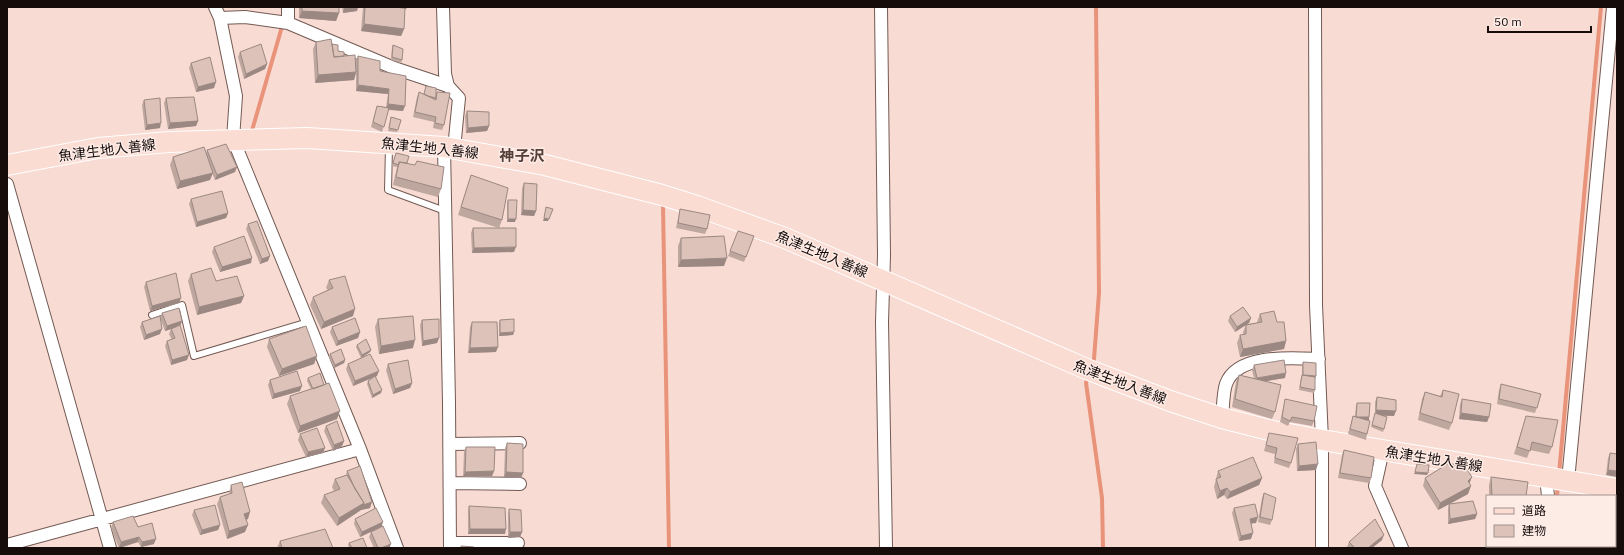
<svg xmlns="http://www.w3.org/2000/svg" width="1624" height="555" viewBox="0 0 1624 555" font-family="'IBM Plex Sans','Noto Sans JP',sans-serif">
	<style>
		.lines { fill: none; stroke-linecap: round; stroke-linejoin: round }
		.stream { stroke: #e9947a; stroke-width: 4 }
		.lane-casing { stroke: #725a53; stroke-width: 8 }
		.street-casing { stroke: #725a53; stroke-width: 14 }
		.primary-casing { stroke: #fff; stroke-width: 22 }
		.lane { stroke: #fff; stroke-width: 6 }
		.street { stroke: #fff; stroke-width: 12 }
		.primary { stroke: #fbdcd3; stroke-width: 20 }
		.wall { fill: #bea79f }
		.shaded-wall { fill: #9b8882 }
		.building { fill: #ddc2b9; stroke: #9b8882 }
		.labels { text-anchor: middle; stroke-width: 3; stroke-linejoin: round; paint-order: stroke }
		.street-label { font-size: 14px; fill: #160d0b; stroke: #fdebe6 }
		.neighbourhood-label { font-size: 15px; font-weight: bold; fill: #543e37; stroke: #fdebe6 }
	</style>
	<rect width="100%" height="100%" fill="#f8dbd3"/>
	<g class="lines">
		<path class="stream" d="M251,134L281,30L282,23
			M663,206L669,548
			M1092,366L1094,359L1099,293L1096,7
			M1088,376L1086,383L1102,498L1103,548
			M1559,474L1601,7
			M1557,496L1558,484
			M1561,546V548"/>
		<defs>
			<path id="lane" d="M389,147L388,190L445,211
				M152,315L182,305L194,356L308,322"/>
			<path id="street" d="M215,7L220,18L236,96L233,139L360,449L397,548
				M443,7L445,74L448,86L459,98L454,149
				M881,7L884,255L882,322L886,548
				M1315,7L1316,305L1322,440V548
				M220,18L245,17L288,23L394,68L448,86
				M288,23V7
				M444,147L449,403L450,548
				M7,184L110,548
				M1222,418C1223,409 1223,393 1226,384C1237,353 1293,358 1319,359
				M450,444L520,443
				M1383,450L1375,486L1402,548
				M1546,477L1548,496
				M1568,481L1613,7
				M450,483L520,484
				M450,543H518
				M7,545L360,449
				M1553,546V548"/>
			<path id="primary" d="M7,165L98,148L169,142L307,138L444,147L545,165L662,195L697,206L785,238L1089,370L1170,401L1222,418L1273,431L1322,440L1617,489"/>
		</defs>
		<use href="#lane" class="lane-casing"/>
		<use href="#street" class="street-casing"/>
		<use href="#primary" class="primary-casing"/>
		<use href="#lane" class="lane"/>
		<use href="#street" class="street"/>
		<use href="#primary" class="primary"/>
	</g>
	<path class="wall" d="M299,7H339V13L336,21L299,18Z
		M342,7H358L357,11L343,13Z
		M363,7H392L404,29L401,36L361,31Z
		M316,42L332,44L338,51L344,56L356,61L358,56L380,71L403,111L388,110L382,132L371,127L377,106L386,107L388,94L356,91V73L354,80L315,83L313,49Z
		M393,45L402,60L401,63L391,60L392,47Z
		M240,52L267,64L265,69L244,79L238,57Z
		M191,63L214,88L196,92L189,68Z
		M426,86L436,94L437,92L444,125L442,130L433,128L434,122L413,117L417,97L419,92L424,94Z
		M166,98L198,121L196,126L168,129L164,103Z
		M144,100L160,128L145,130L142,105Z
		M467,111L489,126L487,131L466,133L465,116Z
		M391,117L401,120L397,132L388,131Z
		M207,150L235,172L215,180L212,173L210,180L177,189L170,165L173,157L206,153Z
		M396,153L407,163L441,189L438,197L393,185L397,167L392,166Z
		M471,175L502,220L499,228L458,215Z
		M524,183L536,211L534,216L521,215L522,188Z
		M191,199L228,213L226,218L196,227L189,204Z
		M508,200L515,222H507V203Z
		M680,209L707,229L705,234L676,228L679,214Z
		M248,224L268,261L260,264L246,229Z
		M473,228L514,252L472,253L471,233Z
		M754,236L744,262L728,256L730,251Z
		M681,238L724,266L678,267V246Z
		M214,247L251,263L220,272L212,252Z
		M191,274L216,281L244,296L241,303L197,315L188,281Z
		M329,280L353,316L321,329L310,305L313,297L328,290L326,288Z
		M146,282L179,303L150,311L144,287Z
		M162,313L182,321L180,326L187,360L171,365L165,346L167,341L172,340L169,334L171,329L165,331L160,318Z
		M1260,314L1277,322L1286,341L1284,349L1240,357L1237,343L1240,335H1243V332L1246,325L1235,332L1228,321L1230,316L1251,318L1249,323L1247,324L1257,323V322Z
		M378,319L413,348L379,354L375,327Z
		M422,320L439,338L437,343L422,346L420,325Z
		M500,320L514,332L513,335L499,336V323Z
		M142,322L160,334L144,340L140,327Z
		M472,322L496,352L468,353L470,327Z
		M332,327L360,332L358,338L336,346L330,332Z
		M269,339L317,356L314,364L279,376L267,347Z
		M357,345L371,350L370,352L361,358L377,376L375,377L381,393L372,398L367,384L368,381L373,377L353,386L346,369L348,364L361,358L356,347Z
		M330,354L345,360L344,363L334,368L329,357Z
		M1303,362L1315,379V390L1314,393L1299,390L1301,378L1302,376V365Z
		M388,364L412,383L410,388L393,394L386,370Z
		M1254,365L1285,378L1266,381L1275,412L1272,419L1232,407L1236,382L1239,375L1254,378L1252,370Z
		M308,378L337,419L298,433L287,404L290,396L311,389L307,381Z
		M270,380L300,391L272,399L268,385Z
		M1501,384L1541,394L1535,413L1497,404L1499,390Z
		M1443,390L1452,423L1449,430L1418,420L1422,399L1425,392L1440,396Z
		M1377,397L1394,416H1384V429L1383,432L1371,427L1375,415V402Z
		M1285,399L1314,421L1312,426L1290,422L1288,426L1280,422L1284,404Z
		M1462,399L1489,417L1487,422L1459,419L1460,404Z
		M1357,403L1369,420H1366L1367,434L1366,440L1348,434L1353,416L1355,417L1356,406Z
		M1526,416L1552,447L1549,454L1530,450L1527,458L1514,454Z
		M326,426L344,441L342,446L333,451L324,431Z
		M1269,433L1291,463L1289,468L1274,463L1275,454L1264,451Z
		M300,434L323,453L306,457L298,440Z
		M507,443L523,473L521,478L504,477L505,448Z
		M1298,444L1316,470L1297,471L1296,449Z
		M466,447L494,471L492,476L463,477L464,452Z
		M1344,450L1371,478L1369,483L1338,478L1342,455Z
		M1610,453L1617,454L1606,475L1608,458Z
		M347,471L370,508L361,510L337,526L321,503L324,495L334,491L332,487L335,479L346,475Z
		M1218,471L1262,478L1259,485L1227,499L1224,495L1217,499L1214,487Z
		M1472,477L1469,484L1468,494L1438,510L1423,486L1425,478Z
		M1491,477L1526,496H1489V485Z
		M231,485L248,519L246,520L245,532L227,539L217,504L220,497L229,494Z
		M1264,493L1272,520L1270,525L1258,522L1262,498Z
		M1449,504L1477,514L1475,519L1448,524V509Z
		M469,506L505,534H468V511Z
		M1234,508L1256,523H1251V539L1239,541L1232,513Z
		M509,509L522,532L520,537L508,538V514Z
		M194,510L220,525L218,530L200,535L192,515Z
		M355,519L383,522L381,527L360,537L354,524Z
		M113,522L138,527L154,544L141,547L138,542L119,548L111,528Z
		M371,532L389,548H374L369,537Z
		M1382,540L1372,548H1348L1347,547L1349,542Z
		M280,541L333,548H277Z
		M349,543L367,548H349L348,545Z"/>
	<path class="shaded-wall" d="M349,7H358L357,11L343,13L344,8Z
		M302,11L339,13L336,21L299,18Z
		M364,24L404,29L401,36L361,31Z
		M267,64L265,69L244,79L246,74Z
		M356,72L354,80L315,83L318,75Z
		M216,82L214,88L196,92L198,87Z
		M358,85L389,89L388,94L356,91Z
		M388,104L405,106L403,111L386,109Z
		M198,121L196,126L168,129L170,123Z
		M161,123L160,128L145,130L147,125Z
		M489,126L487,131L466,133L468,128Z
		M237,167L235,172L215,180L217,175Z
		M213,173L210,180L177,189L180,181Z
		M523,210L536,211L534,216L521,215Z
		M228,213L226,218L196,227L197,222Z
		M544,218L549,219L548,221H543Z
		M508,219H516L515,222H507Z
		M516,247L514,252L472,253L474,248Z
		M270,256L268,261L260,264L262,259Z
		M252,258L251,263L220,272L222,267Z
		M727,258L724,266L678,267L681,260Z
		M244,296L241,303L197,315L199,307Z
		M181,298L179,303L150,311L152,306Z
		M355,309L353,316L321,329L324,322Z
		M1251,318L1249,323L1235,332L1237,327Z
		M182,321L180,326L165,331L167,326Z
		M162,329L160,334L144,340L146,335Z
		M360,332L358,338L336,346L338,341Z
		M514,332L513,335L499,336L500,333Z
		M439,338L437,343L422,346L423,341Z
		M415,340L413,348L379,354L381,346Z
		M1286,341L1284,349L1240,357L1243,349Z
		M498,347L496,352L468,353L470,348Z
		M371,350L370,352L361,358L362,355Z
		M189,355L187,360L171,365L172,360Z
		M317,356L314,364L279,376L282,369Z
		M345,360L344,363L334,368L335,365Z
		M379,371L377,376L353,386L355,381Z
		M1286,373L1285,378L1255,383L1257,378Z
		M1303,375L1316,376L1315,379L1302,378Z
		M412,383L410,388L393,394L395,389Z
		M302,386L300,391L272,399L274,394Z
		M382,390L381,393L372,398L373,395Z
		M1376,410L1396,411L1394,416L1375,415Z
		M340,411L337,419L298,433L300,426Z
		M1461,413L1489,417L1487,422L1459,419Z
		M1356,417H1369V420H1355Z
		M344,441L342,446L333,451L334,445Z
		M325,448L323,453L306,457L308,452Z
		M1318,464L1316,470L1297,471L1299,466Z
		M1608,470L1617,471V477L1606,475Z
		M494,471L492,476L463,477L465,472Z
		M506,472L523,473L521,478L504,477Z
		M1415,472L1428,473L1427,475L1414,474Z
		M1472,477L1469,484L1468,481Z
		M1262,478L1259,485L1227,499L1230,492Z
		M1471,486L1468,494L1438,510L1440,503Z
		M1227,488L1224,495L1217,499L1220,491Z
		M372,502L370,508L361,510L363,505Z
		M364,503L361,510L337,526L339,518Z
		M250,512L248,519L241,521L244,514Z
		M1477,514L1475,519L1448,524L1450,519Z
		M1258,517L1256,523L1249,524L1250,519Z
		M383,522L381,527L360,537L362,532Z
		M220,525L218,530L200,535L202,530Z
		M248,525L245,532L227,539L229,531Z
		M470,529H506L505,534H468Z
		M510,532H522L520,537L508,538Z
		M1253,533L1251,539L1239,541L1241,536Z
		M1384,535L1382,540L1372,548H1368Z
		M139,537L138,542L119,548L121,542Z
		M156,539L154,544L141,547L142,542Z
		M391,544L389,548H381Z
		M1496,546H1514V547H1496Z
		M1525,547H1547V548H1525Z"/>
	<path class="building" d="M302,7H339V13L302,11Z
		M365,7H392L405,8L404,29L364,24Z
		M395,7H406V9L405,8Z
		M331,39L334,57L355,55L356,72L318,75L316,42Z
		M261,44L267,64L246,74L240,52Z
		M332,44L338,45V51L344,52V56L334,57Z
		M393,45L403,49L402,60L392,57Z
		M358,56L380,61V71L406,76L405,106L388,104L389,89L358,85Z
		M210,57L216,82L198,87L191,63Z
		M426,86L436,88V98L428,96L424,94Z
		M419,92L436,100L437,92L450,93L444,125L435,123L436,117L415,112Z
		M194,97L198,121L170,123L166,98Z
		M160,98L161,123L147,125L144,100Z
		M377,106L389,108L384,127L373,122Z
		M467,111L489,112V126L468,128Z
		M391,117L401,120L398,130L389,128Z
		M226,144L237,167L217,175L207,150Z
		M204,147L213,173L180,181L173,157Z
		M396,153L409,156L407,163L399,162V165L393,163Z
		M417,161L444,167L441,189L396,177L399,162L415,165Z
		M471,175L508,188L502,220L461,207Z
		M524,183L537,184L536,211L523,210Z
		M222,191L228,213L197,222L191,199Z
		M508,200H517L516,219H508Z
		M546,207L553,209L549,219L544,218Z
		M680,209L710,215L707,229L678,223Z
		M257,221L270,256L262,259L248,224Z
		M473,228H516V247L474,248Z
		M738,231L754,236L746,257L730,251Z
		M244,236L252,258L222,267L214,247Z
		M724,236L727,258L681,260V238Z
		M211,268L216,281L237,276L244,296L199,307L191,274Z
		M176,273L181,298L152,306L146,282Z
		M345,276L355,309L324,322L313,297L333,288L329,280Z
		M1243,307L1251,318L1237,327L1230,316Z
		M179,308L182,321L167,326L162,313Z
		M1274,311L1277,322H1284L1286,341L1243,349L1240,335L1246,334V325L1262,322L1260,314Z
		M160,316L162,329L146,335L142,322Z
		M413,316L415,340L381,346L378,319Z
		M355,318L360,332L338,341L332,327Z
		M439,319V338L423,341L422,320Z
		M514,319V332L500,333V320Z
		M472,322H497L498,347L470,348Z
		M180,325L189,355L172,360L167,341L175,338L171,329Z
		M306,326L317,356L282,369L269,339Z
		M366,339L371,350L362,355L357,345Z
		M341,349L345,360L335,365L330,354Z
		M370,354L379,371L355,381L348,364Z
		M408,360L412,383L395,389L388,364Z
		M1284,360L1286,373L1257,378L1254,365Z
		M1303,362L1316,363V376L1303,375Z
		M297,371L302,386L274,394L270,380Z
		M320,373L324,385L313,389L308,378Z
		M1239,375L1281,385L1275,412L1235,399Z
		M1302,375L1315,377V390L1300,387Z
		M375,376L382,390L373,395L368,381Z
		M329,383L340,411L300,426L290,396Z
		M1501,384L1541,394L1537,408L1499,399Z
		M1443,390L1459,394L1452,423L1420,413L1425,392L1442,397Z
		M1377,397L1396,400V411L1376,410Z
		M1285,399L1317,406L1314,421L1292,417L1290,421L1282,417Z
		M1462,399L1491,404L1489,417L1461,413Z
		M1357,403H1370L1369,417H1356Z
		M1375,413L1387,417L1384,429L1372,425Z
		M1353,416L1370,421L1367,434L1350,429Z
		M1526,416L1558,420L1552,447L1532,442L1530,451L1517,447Z
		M337,421L344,441L334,445L326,426Z
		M317,428L325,448L308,452L300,434Z
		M1269,433L1298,438L1291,463L1275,458L1277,448L1266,445Z
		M1316,442L1318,464L1299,466L1298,444Z
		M507,443L523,444V473L506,472Z
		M466,447H495L494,471L465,472Z
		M1344,450L1374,457L1371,478L1340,473Z
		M1610,453L1617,454V471L1608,470Z
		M1253,457L1262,478L1230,492L1227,488L1220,491L1216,479L1221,477L1218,471Z
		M1449,463L1466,468L1472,477L1468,481L1471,486L1440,503L1425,478Z
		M1417,464L1429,465L1428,473L1415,472Z
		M360,466L372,502L363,505L364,503L355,489L347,471Z
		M347,475L364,503L339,518L324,495L340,489L335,479Z
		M1491,477L1528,482L1526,496H1492Z
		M242,482L250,512L244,514L248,525L229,531L220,497L232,493L231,485Z
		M1264,493L1276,498L1272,520L1260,517Z
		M1473,501L1477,514L1450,519L1449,504Z
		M1255,504L1258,517L1250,519L1253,533L1241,536L1234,508Z
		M215,505L220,525L202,530L194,510Z
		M469,506L505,508L506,529H470Z
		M376,508L383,522L362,532L355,519Z
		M509,509L521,510L522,532H510Z
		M133,516L138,527L152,523L156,539L142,542L139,537L121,542L113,522Z
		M1375,519L1384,535L1368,548H1355L1349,542Z
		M383,526L391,544L381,548H378L371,532Z
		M325,529L333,548H282L280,541Z
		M363,538L367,548H352L349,543Z
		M461,546L474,547V548H461Z
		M1525,546H1547V547H1525Z"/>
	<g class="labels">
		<g class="street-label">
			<text transform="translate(430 148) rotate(6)" y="5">魚津生地入善線</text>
			<text transform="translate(107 150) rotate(-7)" y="5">魚津生地入善線</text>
			<text transform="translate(822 254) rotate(23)" y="5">魚津生地入善線</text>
			<text transform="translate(1120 382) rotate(21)" y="5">魚津生地入善線</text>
			<text transform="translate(1434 459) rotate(9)" y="5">魚津生地入善線</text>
		</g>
		<g class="neighbourhood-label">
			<text x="522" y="161">神子沢</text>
		</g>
	</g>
	<rect width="1624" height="555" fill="none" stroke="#160d0b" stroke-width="16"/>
	<rect x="1486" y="495" width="130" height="52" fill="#fdebe6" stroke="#a1928e"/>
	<rect x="1494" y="508" width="20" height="6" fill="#fbdcd3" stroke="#a1928e"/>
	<text x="1522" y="515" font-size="12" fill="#160d0b">道路</text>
	<rect x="1494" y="525" width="20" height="12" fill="#ddc2b9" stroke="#a1928e"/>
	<text x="1522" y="535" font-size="12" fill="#160d0b">建物</text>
	<path d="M1488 26v6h103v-6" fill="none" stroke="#160d0b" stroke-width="2"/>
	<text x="1494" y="26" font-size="12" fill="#160d0b" stroke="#fdebe6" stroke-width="3" paint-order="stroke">50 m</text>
</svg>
